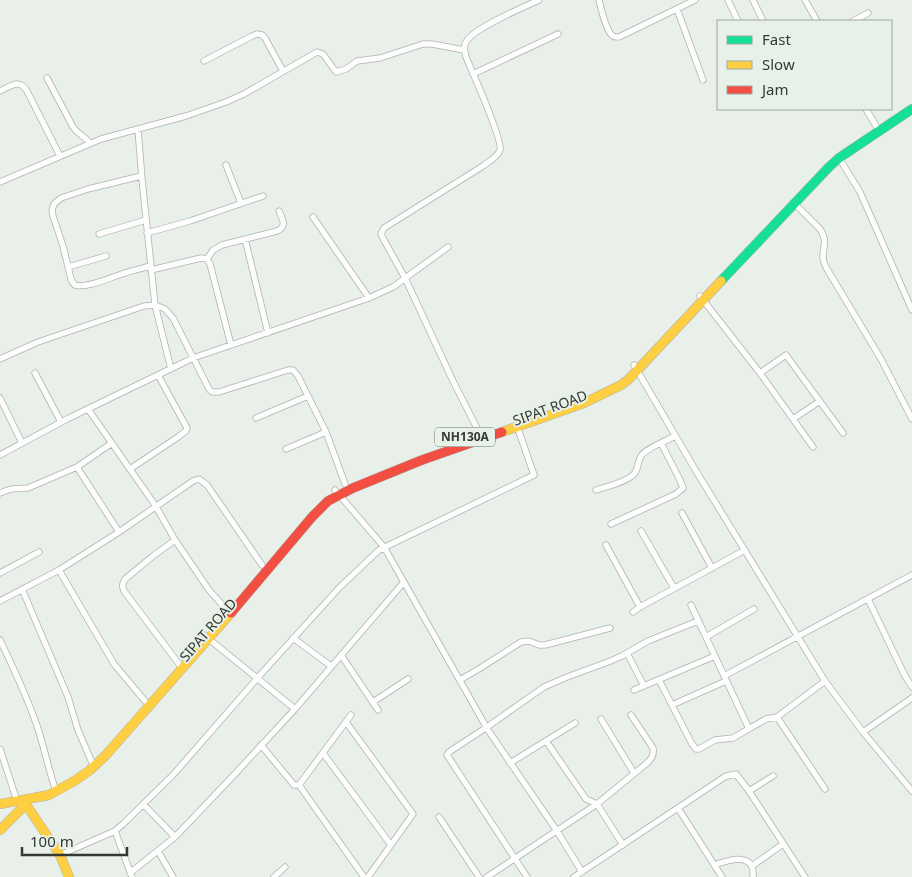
<svg xmlns="http://www.w3.org/2000/svg" width="912" height="877" viewBox="0 0 912 877" font-family="'Noto Sans',sans-serif">
	<style>
		.lines { fill: none; stroke-linecap: round; stroke-linejoin: round }
		.street-casing { stroke: #aeb2ae; stroke-width: 7 }
		.fast-casing { stroke: #aeb2ae; stroke-width: 10 }
		.slow-casing { stroke: #aeb2ae; stroke-width: 10 }
		.jam-casing { stroke: #aeb2ae; stroke-width: 10 }
		.street { stroke: #fcfdfc; stroke-width: 5.5 }
		.fast { stroke: #16e098; stroke-width: 9 }
		.slow { stroke: #ffcf43; stroke-width: 9 }
		.jam { stroke: #f24e42; stroke-width: 9 }
		.labels { text-anchor: middle; stroke-width: 4; stroke-linejoin: round; paint-order: stroke }
		.shield { fill: #e7f1e7; stroke: #6a706a; stroke-width: 1 }
		.shield-label { font-size: 12px; font-weight: bold; fill: #353935 }
		.street-label { font-size: 14px; fill: #353935; stroke: #e7f1e7 }
	</style>
	<rect width="100%" height="100%" fill="#e9efe9"/>
	<g class="lines">
		<defs>
			<path id="street" d="M599,0C601,8 606,32 613,36C616,38 618,37 621,36L695,0
				M728,0L738,21
				M753,0L763,21
				M805,0L817,21
				M677,9L703,80
				M853,21L868,13
				M204,61L252,36L257,34L262,35L265,38L283,71
				M473,74L558,34
				M47,78L73,127C78,134 84,136 90,143
				M0,91C11,86 19,78 27,91L60,156
				M866,109L876,126
				M138,129L142,179L155,305L171,369
				M839,158L860,192L912,310
				M226,165L241,203
				M141,176L88,189L61,198L54,204L52,210L53,216L63,246L71,279C72,281 73,284 75,285C84,289 110,278 119,275C129,271 140,269 151,266
				M0,182L101,139L186,116L226,102L244,94L317,52L323,54L336,72L346,69L357,61L380,58L423,44H432L464,50
				M794,203L820,229C828,241 823,245 823,257C823,262 825,265 827,269L881,359L912,419
				M313,217L369,298
				M147,233L190,221L263,196
				M99,234L146,220
				M245,239L268,333
				M207,259L213,250L222,245L277,231C288,226 282,219 279,211
				M68,267L106,256
				M151,270L201,258L207,259L210,264L231,345
				M700,296L760,373L813,447
				M0,359L38,342L144,306L155,305L165,309L173,318L209,389L212,392H219L288,370H293L298,376L326,432L345,484
				M634,365L696,471L825,681L863,732L912,791
				M35,373L61,422
				M760,373L786,355L843,433
				M0,398L22,443
				M88,409L155,505L175,540L209,590L226,609
				M256,418L308,396
				M793,419L820,401
				M482,438L453,381L405,278L385,242L381,234L384,228L483,166C488,162 498,157 500,150C503,140 472,71 466,57C465,52 463,47 466,42C473,28 524,7 539,0
				M286,449L326,432
				M0,455L67,419L193,358L369,298L393,287L448,247
				M77,467L119,532
				M130,469L178,437L186,431L187,428L158,375
				M335,490L384,547L488,730L557,831L582,872
				M596,490C608,486 624,483 633,475C639,470 637,462 641,456C646,448 666,441 675,436
				M0,493L11,489L28,488L77,467L112,443
				M682,513L712,568
				M611,524L676,494L683,488L680,480L661,443
				M641,531L674,588
				M175,540L153,556L125,579C122,584 122,586 124,591L179,664
				M606,545L640,607
				M59,570L114,664L145,701
				M0,573L39,552
				M22,589L68,697L78,730L94,767
				M868,599L904,674L912,687
				M0,601L59,570L119,532L193,481L199,479L207,485L262,565
				M691,605L749,729
				M633,612L640,607L745,550
				M204,635L295,709
				M706,637L754,609
				M293,638L331,666
				M0,640C13,667 26,695 36,723C44,745 48,769 56,791
				M627,653L644,686
				M341,655L378,710
				M724,676L912,575
				M460,680L482,667L521,642L529,641L539,645H545L610,628
				M659,680L692,744L696,749H699L715,740L733,738L766,719L777,717
				M825,681L777,717L825,789
				M634,690L715,656
				M373,702L408,679
				M672,705L726,681
				M351,715L299,785L364,877
				M601,719L634,773
				M346,722L413,814L368,877
				M863,732L912,698
				M546,741L586,799L597,804L623,845
				M261,745L294,785H299
				M0,749L17,801
				M323,753L391,845
				M510,763L575,723
				M749,791L773,776
				M143,804L175,837
				M678,808L722,877
				M439,817L479,877
				M115,831L132,877
				M158,851L173,877
				M60,855L115,831L123,824L173,775L261,674L339,588L379,550L534,475L517,426
				M714,865C729,860 755,851 753,877
				M752,866L783,844
				M130,873L175,837L234,775L295,709L404,582
				M274,877L285,867
				M487,877L597,804L647,763C652,758 654,755 653,748L631,715
				M527,877L447,755L449,752L487,727L544,687L567,677L608,662L622,656L648,641L698,621
				M574,877L726,776L736,774L749,791L805,877"/>
			<path id="fast" d="M721,281L829,167L839,158L912,109"/>
			<path id="slow" d="M502,432L584,403L621,385L629,379L721,281
				M23,800L60,855L69,877
				M0,804L49,795L76,780L90,770L105,756L231,613
				M0,830L26,804"/>
			<path id="jam" d="M231,613L312,517L328,501L353,488L422,460L502,432"/>
		</defs>
		<use href="#street" class="street-casing"/>
		<use href="#fast" class="fast-casing"/>
		<use href="#slow" class="slow-casing"/>
		<use href="#jam" class="jam-casing"/>
		<use href="#street" class="street"/>
		<use href="#fast" class="fast"/>
		<use href="#slow" class="slow"/>
		<use href="#jam" class="jam"/>
	</g>
	<g class="labels">
		<rect class="shield" x="435" y="427.5" width="60" height="19" rx="4"/>
		<g class="shield-label">
			<text x="465" y="441">NH130A</text>
		</g>
		<g class="street-label">
			<text transform="translate(550 408) rotate(-20)" y="5">SIPAT ROAD</text>
			<text transform="translate(208 630) rotate(-49)" y="5">SIPAT ROAD</text>
		</g>
	</g>
	<rect x="717" y="20" width="175" height="90" fill="#e7f1e7" stroke="#a0a7a0"/>
	<rect x="727" y="36" width="25" height="8" fill="#16e098" stroke="#a0a7a0"/>
	<text x="762" y="45" font-size="15" fill="#353935">Fast</text>
	<rect x="727" y="61" width="25" height="8" fill="#ffcf43" stroke="#a0a7a0"/>
	<text x="762" y="70" font-size="15" fill="#353935">Slow</text>
	<rect x="727" y="86" width="25" height="8" fill="#f24e42" stroke="#a0a7a0"/>
	<text x="762" y="95" font-size="15" fill="#353935">Jam</text>
	<path d="M22 847v8h105v-8" fill="none" stroke="#353935" stroke-width="2.5"/>
	<text x="30" y="847" font-size="15" fill="#353935" stroke="#e7f1e7" stroke-width="4" paint-order="stroke">100 m</text>
</svg>
